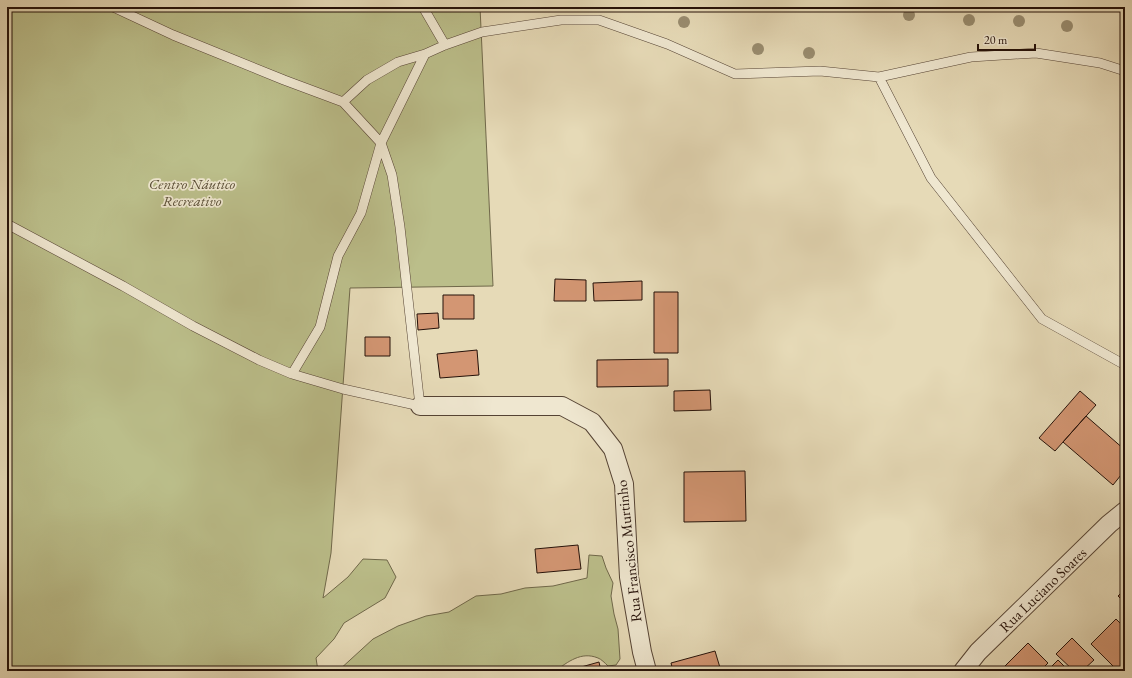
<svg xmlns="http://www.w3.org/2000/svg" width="1132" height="678" viewBox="0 0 1132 678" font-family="'EB Garamond',serif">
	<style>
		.green { fill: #bbbe8a; stroke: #70684a }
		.building { fill: #d39673; stroke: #251109 }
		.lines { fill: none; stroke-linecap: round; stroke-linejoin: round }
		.lane-casing { stroke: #554334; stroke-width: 10 }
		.street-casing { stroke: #554334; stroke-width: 20 }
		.lane { stroke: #efe7d0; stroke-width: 9 }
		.street { stroke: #efe7d0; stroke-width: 18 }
		.tree { fill: #998d70 }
		.labels { text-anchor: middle; stroke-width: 3.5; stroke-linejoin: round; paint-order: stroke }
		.park-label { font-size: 15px; font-style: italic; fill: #5a4e36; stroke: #efe7d0 }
		.street-label { font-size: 15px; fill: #251109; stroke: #efe7d0 }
	</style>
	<rect width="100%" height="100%" fill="#e6dab7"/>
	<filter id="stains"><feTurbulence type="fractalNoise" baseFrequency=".005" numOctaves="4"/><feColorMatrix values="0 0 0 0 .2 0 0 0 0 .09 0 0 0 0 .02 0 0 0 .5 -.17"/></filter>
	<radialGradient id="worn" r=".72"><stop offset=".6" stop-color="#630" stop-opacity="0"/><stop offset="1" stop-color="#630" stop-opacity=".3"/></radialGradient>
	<path class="green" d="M7,7H480L493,286L350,288L331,553L323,598L348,577L363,559L387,560L396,577L385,598L344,623L334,639L316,658L318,671H7Z
		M589,555L602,556L606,568L613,583L611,596L614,614L618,629L620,659L616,665L608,666C605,663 601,659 598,658C581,651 568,662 555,671H338L373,639L398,626L426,616L449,612L476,596L501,594L525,588L553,586L587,578Z"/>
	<path class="building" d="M555,279L586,280V301H554Z
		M642,281V300L594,301L593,283Z
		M654,292H678V353H654Z
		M443,295H474V319H443Z
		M438,313L439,328L418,330L417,314Z
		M365,337H390V356H365Z
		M477,350L479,375L440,378L437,354Z
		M668,359V386L597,387V360Z
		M710,390L711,410L674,411V391Z
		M1080,391L1096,405L1055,451L1039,438Z
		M1086,416L1125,450V470L1113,485L1063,442Z
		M745,471L746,521L684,522V472Z
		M578,545L581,569L537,573L535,549Z
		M1125,589V603L1118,596Z
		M1116,619L1125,628V671H1118L1091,644Z
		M1072,638L1094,660L1082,671H1074L1056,654Z
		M1028,643L1048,663L1040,671H1004L1002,669Z
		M715,651L721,671H673L671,663Z
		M1058,660L1069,671H1047Z
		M599,662L601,671H567Z"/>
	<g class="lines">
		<defs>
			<path id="lane" d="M423,7L445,45
				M879,77L931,178L1042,319L1125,365
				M343,102L367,80L398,62L425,54L445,45L482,32L561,20H599L667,44L735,74L820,71L879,77L971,57L1036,53L1100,63L1125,71
				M7,224L123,286L193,326L259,360L292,374L343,389L420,406L400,227L392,175L381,143L343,102L284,80L173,35L113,7
				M292,374L320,327L338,256L361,213L381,143L425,54"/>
			<path id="street" d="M420,406H562L592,422L613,449L624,484L629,577L642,652L647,671
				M963,671L978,652L1109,524L1125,511"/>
		</defs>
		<use href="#lane" class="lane-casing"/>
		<use href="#street" class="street-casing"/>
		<use href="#lane" class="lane"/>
		<use href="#street" class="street"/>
	</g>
	<g class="tree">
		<circle cx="909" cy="15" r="6"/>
		<circle cx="969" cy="20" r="6"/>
		<circle cx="1019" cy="21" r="6"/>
		<circle cx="684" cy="22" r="6"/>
		<circle cx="1067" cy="26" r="6"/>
		<circle cx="758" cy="49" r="6"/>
		<circle cx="809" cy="53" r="6"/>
	</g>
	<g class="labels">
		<g class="park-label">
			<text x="192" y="189">Centro Náutico<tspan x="192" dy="17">Recreativo</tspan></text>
		</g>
		<g class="street-label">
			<text transform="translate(629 551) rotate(-96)" y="5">Rua Francisco Murtinho</text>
			<text transform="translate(1043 590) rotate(-44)" y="5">Rua Luciano Soares</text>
		</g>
	</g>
	<rect width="1132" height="678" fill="none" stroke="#e6dab7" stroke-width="24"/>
	<rect x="8" y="8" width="1116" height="662" fill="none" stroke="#251109" stroke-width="2"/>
	<rect x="12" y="12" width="1108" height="654" fill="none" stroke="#251109"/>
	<path d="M978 44v6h57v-6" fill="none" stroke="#251109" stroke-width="2"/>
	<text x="984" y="44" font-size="12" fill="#251109" stroke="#efe7d0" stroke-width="3" paint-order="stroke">20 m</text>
	<rect width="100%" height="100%" filter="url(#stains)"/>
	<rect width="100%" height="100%" fill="url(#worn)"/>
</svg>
